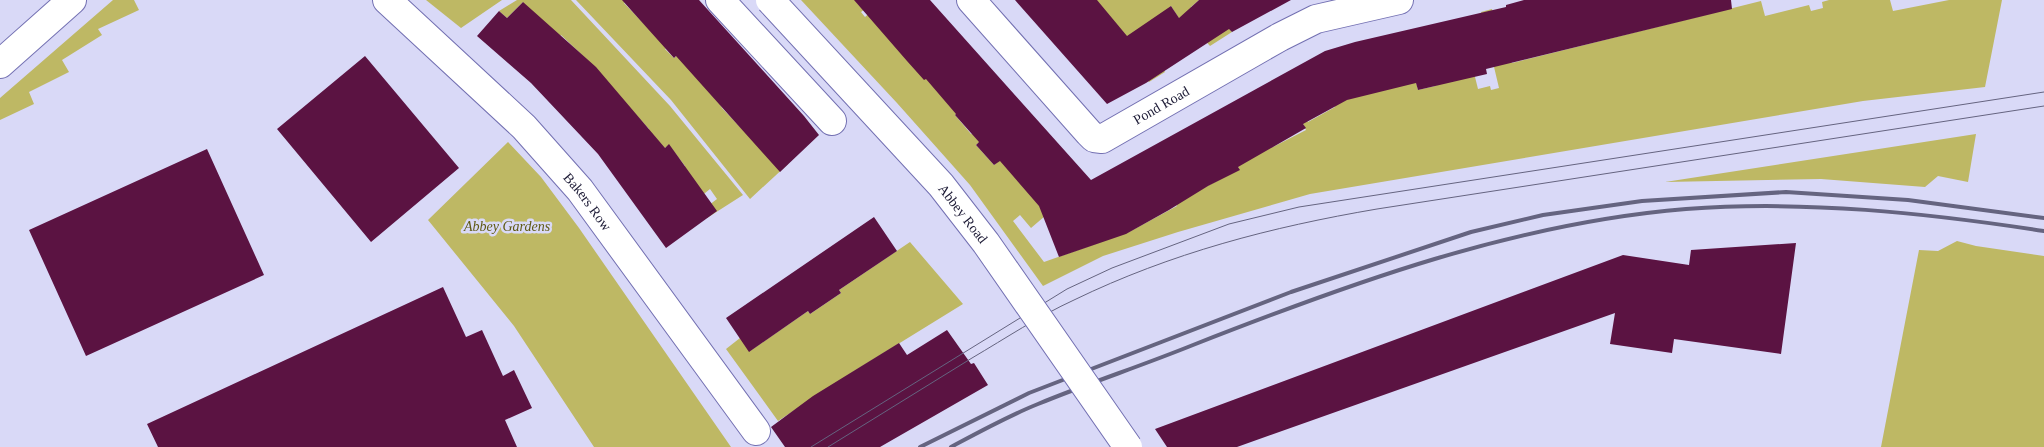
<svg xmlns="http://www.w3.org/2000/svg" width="2044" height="447" viewBox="0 0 2044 447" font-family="'Times New Roman',serif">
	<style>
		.green { fill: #beb864 }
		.building { fill: #5b1342 }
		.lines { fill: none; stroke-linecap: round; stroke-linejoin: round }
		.minor-casing { stroke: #7370b2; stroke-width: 30 }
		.minor { stroke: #fff; stroke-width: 28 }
		.tram { stroke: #656480; stroke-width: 1 }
		.rail { stroke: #656480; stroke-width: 4 }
		.tertiary-bridge-casing { stroke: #7370b2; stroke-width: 30; stroke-linecap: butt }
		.tertiary-bridge { stroke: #fff; stroke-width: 28 }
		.labels { text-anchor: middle; stroke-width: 5; stroke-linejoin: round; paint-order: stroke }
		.street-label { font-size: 14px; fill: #1c1a35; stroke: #d9d9f7 }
		.park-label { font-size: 14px; font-style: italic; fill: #5f5a15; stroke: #d9d9f7 }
	</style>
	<rect width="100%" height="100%" fill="#d9d9f7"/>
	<path class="green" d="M113,0H134L139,10L98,29L102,35L62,60L69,72L29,92L34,104L0,120V98Z
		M426,0H502L461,28Z
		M517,0H571L670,106L743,195L707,218L701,211L717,199L710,189L694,202L670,177L685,166L669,145L642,164L649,129L580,53L561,35L544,53L523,2L507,18L499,11Z
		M576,0H627L624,3L644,24L670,45L665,49L674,58L689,44L722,108L740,127L788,164L750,199L671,100Z
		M801,0H866L870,5L861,12L865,17L874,9L933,72L962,109L955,115L971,134L986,136L976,145L994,165L1000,160L1052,210L1031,228L1020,215L1013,221L1044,262L1129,232L1177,206L1171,194L1198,191L1239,169L1232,156L1273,147L1306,130L1300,118L1303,116L1308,122L1335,107L1325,88L1336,103L1415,78L1418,90L1435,86L1472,65L1478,89L1490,86L1491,90L1499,88L1481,12L1492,9L1501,46L1512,63L1761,1L1765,16L1809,5L1811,11L1823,8L1822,2L1829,0H1890L1893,11L1949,0H2002L1985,87L1863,101L1310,194L1178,232L1103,256L1043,286L970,185L897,103Z
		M1081,0H1199L1191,7L1198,16L1209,6L1232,32L1210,46L1191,25L1185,28L1171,6L1144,42L1165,72L1149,82Z
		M1976,134L1968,182L1938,176L1925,187L1821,179L1665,182Z
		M508,142L541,177L579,228L731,447H594L514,326L428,220Z
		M1957,241L1976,246L2044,256V447H1881L1919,250L1938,251Z
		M910,242L963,304L856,370L778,421L726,349L740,338L750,351L808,311L810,314L841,293L839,290Z"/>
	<path class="building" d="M622,0H699L804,116L819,135L780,172L676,56L674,58Z
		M854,0H930L1091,180L1325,51L1355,42L1506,7V5L1524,0H1731L1732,9L1486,69L1487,74L1418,90L1416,83L1347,100L1303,124L1306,128L1238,167L1240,170L1208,186L1169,210L1126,234L1059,257L1039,206L1000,161L994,165L976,145L979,142L955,115L956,114L926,79L924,80L907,61Z
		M1015,0H1097L1127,36L1171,6L1179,18L1199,0H1291L1232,32L1229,29L1146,83L1107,104Z
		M523,2L596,67L665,148L669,144L717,211L666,248L598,154L531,83L477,36L499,11L507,18Z
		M365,56L459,168L371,242L277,129Z
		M207,149L264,275L86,356L29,230Z
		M874,217L897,251L839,290L841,293L810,314L808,311L749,352L726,318Z
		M1796,243L1781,354L1674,339L1672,353L1610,344L1615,313L1237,447H1167L1155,429L1623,255L1689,265L1691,250Z
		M443,287L466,337L482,330L503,376L514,370L532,408L505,420L517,447H158L147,424Z
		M947,330L971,364L974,363L988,385L880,447H785L771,427L813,396L899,343L907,355Z"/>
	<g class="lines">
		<defs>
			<g id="minor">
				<path id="s1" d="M387,0L524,127L580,190L756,431"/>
				<path d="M720,0L832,121"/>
				<path id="s2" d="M971,0L1089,133L1094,138L1102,139L1280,37L1316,19L1399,0"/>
				<path d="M0,64L72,0"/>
			</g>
		</defs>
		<use href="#minor" class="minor-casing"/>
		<use href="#minor" class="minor"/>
		<path class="tram" d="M811,447L1067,289L1112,268L1229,224L1299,207L2044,92
			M828,447C876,417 924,388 972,358C1006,338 1039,316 1074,300C1171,253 1271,227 1377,209L2044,106"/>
		<path class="rail" d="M920,447L1029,393L1291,292L1471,232L1543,215L1642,201L1786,192L1908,200L2044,218
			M951,447C979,432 1008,416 1038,404C1089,383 1141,366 1193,345C1351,283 1515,223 1686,209C1805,200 1926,213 2044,231"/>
		<defs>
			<g id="tertiary-bridge">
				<path id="s3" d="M770,0L941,185L986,243L1128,447"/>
			</g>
		</defs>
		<use href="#tertiary-bridge" class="tertiary-bridge-casing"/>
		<use href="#tertiary-bridge" class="tertiary-bridge"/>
	</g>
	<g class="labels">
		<g class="street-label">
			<text dy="5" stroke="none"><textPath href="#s2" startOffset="261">Pond Road</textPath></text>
			<text dy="5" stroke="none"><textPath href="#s1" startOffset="285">Bakers Row</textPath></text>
			<text dy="5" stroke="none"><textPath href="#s3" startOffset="288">Abbey Road</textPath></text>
		</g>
		<g class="park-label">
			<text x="507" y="231">Abbey Gardens</text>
		</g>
	</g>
</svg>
